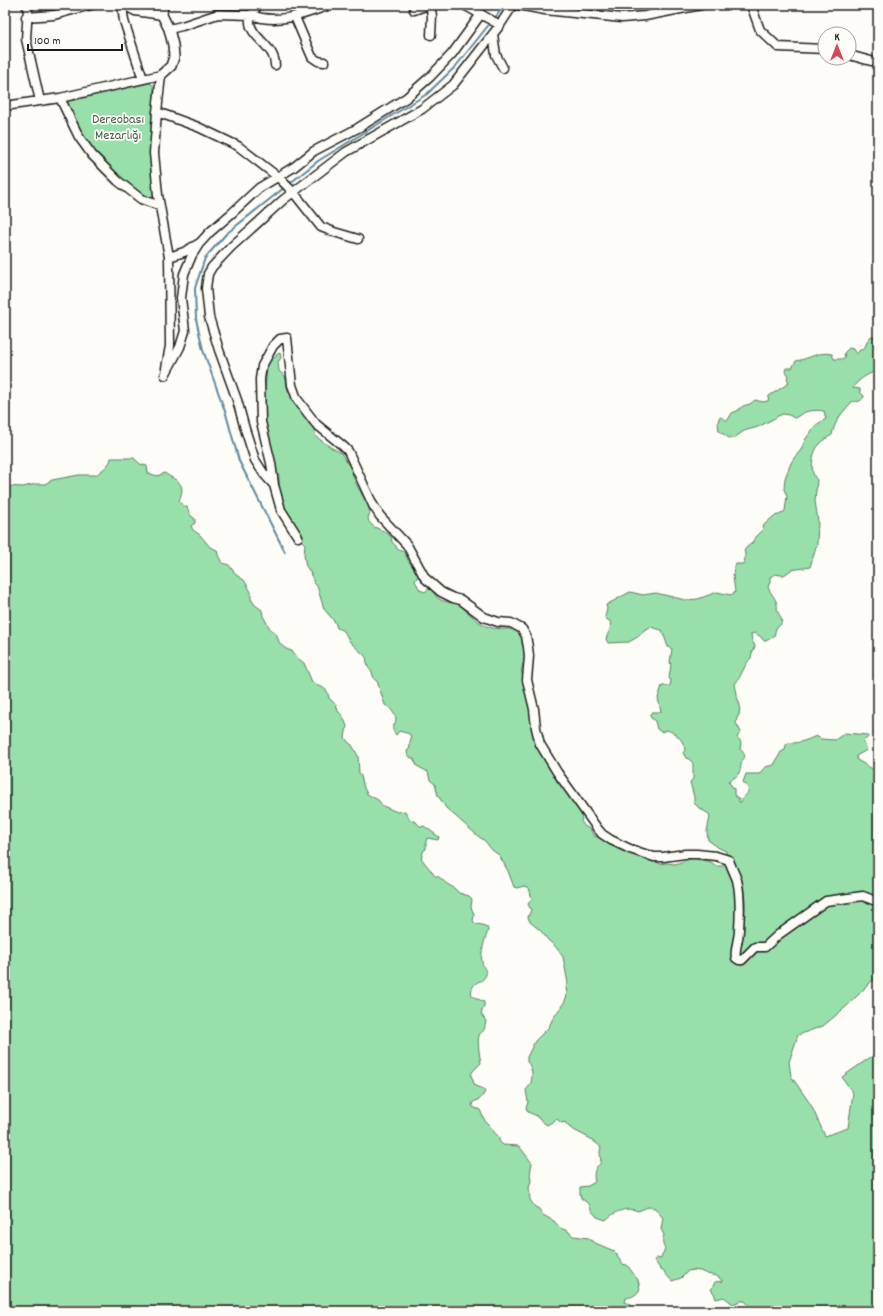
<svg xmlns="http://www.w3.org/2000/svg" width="883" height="1316" viewBox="0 0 883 1316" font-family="Dekko,sans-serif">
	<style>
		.green { fill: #99dfab; stroke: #5a7e64 }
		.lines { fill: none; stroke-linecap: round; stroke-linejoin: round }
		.stream { stroke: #62879c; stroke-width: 2 }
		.minor-casing { stroke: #1c1c1c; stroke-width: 11 }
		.tertiary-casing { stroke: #1c1c1c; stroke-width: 12 }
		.minor { stroke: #fdfcf7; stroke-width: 8 }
		.tertiary { stroke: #fdfcf7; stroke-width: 9 }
		.labels { text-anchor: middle; stroke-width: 3.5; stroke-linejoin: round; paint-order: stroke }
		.park-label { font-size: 14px; fill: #48604e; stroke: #fdfcf7 }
	</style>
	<rect width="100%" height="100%" fill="#fdfcf7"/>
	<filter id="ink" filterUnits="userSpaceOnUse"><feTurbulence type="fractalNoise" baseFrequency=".025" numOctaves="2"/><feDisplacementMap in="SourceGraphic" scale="8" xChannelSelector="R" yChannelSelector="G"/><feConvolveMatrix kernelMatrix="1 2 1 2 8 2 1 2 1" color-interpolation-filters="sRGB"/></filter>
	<g filter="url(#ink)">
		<path class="green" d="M150,83L154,86L155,199L149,201L124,183L89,147L78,130L65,102Z
			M872,336L878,338V371C870,372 856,381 853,388L860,389V392L864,396V397C860,402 858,402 853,401C843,411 834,422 832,435C827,438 822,441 819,445C812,452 809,473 817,480L815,501L818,521L817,544L810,567L791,570L784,575H780L776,574L770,577V582L768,587C771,595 779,601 777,610C780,617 786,623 776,628L774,636L766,641H764L761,637L755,633L751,634L752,641L755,646L752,653L751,658C745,663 741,677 735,684L737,694V697L740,705L739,715L737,718L736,723L741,732L737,737L741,742L740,749C750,759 741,757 741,765C740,774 737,777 728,781L734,789V795L739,799V802H741C745,793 754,792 743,782L746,774H759L765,767L774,765L781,752L785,750L786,745L788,743C797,744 808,740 816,736L821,739L835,740L845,733L868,735V737L863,742L867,749L865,751L856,756L857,760L878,772V985L873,980L847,1006L823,1026L798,1035L789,1062L791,1076L811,1105L825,1136L848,1128L853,1093L842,1077L878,1052V1311H758L750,1307L745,1301H740L733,1304L724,1297L716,1299L714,1293L711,1290L715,1282L723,1281L717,1276L707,1274L700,1271L693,1270L688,1271L681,1278L672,1281L663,1271L660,1270L659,1267L654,1260L657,1258L660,1259L665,1249C662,1244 662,1240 664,1235L661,1229L663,1218L655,1208L648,1207L638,1211C626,1206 614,1212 606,1220L597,1217L591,1210L590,1205L581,1198L580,1193V1187L588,1186L595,1182C593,1174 594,1168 601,1163L600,1152L601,1147L591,1139L570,1128L565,1122L561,1123L557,1119L547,1125L539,1119L537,1116L528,1112L526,1108L528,1102L526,1090C534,1083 534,1068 527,1062V1057L535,1041L549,1027L552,1020L565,1001L567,995L566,987L568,983L563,957L556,947L548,940L541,931L530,922L528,917L531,910L528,904L532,899L529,888L524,886L517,888L514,887L508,871L499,855L492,850L485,841L478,836L446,808L443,803L438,796L435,784L430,780L428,772L417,766L414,759L408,756L407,751L410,748L409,745L411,739L410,734L399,731L396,735C389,726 395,727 396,720C396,715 390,707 385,705L377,681L374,679L372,672L368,667L366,657L363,654L350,642L344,631L337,628L335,622L324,609L317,586L314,583L310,572L306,566L304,556L305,544L301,540L285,515L277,491L279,487V476L271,461L263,407L267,369L269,359L276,357L277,354L280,353L281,358L278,362L279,371L285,376L288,391L292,397L294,404L305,416L309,424L315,429V436L332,448L341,453L351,469L355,482L368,505L370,513L368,518L369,522L374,527L386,532L391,537L392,542L396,546L397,549L404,552C406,555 407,559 409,562C413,567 416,570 418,576L415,581L420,590L425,592L428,589L433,590C437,604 450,601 461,605C464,610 467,612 472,616C486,630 497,629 515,629L523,637L522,644L525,651V658L521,671C523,675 523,679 524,683C530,700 531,718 534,735L532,740L540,750L544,759L548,764L550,770L554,774L557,782L562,785L568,791V796L573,800V803C577,809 584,813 581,821L584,826L590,829L594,836L603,839L618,849L632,854L637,857L649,859L661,864L666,863L675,864L693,858L711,862L716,866H723L725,863L726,851L719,848L708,840L707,831L710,817L709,814L699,808L694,803V797L690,782L693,779V763L689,759L686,758L683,753L685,750C684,740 676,733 667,730L661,732L657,729L655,721L651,718L650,714L652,712H661L658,698L662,686H670L671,681L669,678L671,665L670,662L672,649L668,647L662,630L650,627L644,630L639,636L629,642L608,643L606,639C608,632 612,629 610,621L606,619L605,617L607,609L606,605L630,592L643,595L656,593L685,600L698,599L717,592L731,595L735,592C734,582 731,573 736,564H743C745,561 746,555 744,551L746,548L752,543L756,537L762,531L764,525L774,516L779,515L785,511L787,496L784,489L785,478L791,463L794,458L801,450L805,440L813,429L816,425L826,419L824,411C820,410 808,410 803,413C800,414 798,417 794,418L789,415L783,414L778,416L773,419L758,427L744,431L734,438H729L719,431L718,422L719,418L721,417L725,420H728L732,413L737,411L743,406L750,404L755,400L763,402L768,401L769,396L789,383L787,378L788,376L785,371L786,368H792L796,361C809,359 818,351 832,354L834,359H842L845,357L844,353L849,348L853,349L856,354L860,350L864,349L869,338Z
			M111,458H134L140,464L147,466L148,473L157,476L165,473C170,478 181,480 182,489C182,492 180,498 179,502L184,506L187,507L190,515L195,519V523L191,526L193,530L200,535L210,547L217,550L218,555L222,563L229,565L236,575L244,580L251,592V599L255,605L262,610L263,616L270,629L277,635C278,644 284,649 292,651L295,656L304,663L312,682L318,686L322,687L327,691L329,698L336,705L338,711L343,717L347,726L345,738L349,743L352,745L358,756L359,773L361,776L364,788L367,794L378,800L383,806L397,812L405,811L410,820L416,822L421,827L424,826L439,837L438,840L427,838L426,841V849L424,850L421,858L435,876L439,877L447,884L454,888L459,893L469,896L472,899L471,907L474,915L473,921L476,924L482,925L487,927L488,931C485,938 480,955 482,962C484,971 491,972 481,981C474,982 470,989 472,996L484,1002V1006L481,1014L486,1021C485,1025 485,1029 483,1031C481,1034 480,1032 479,1036C477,1041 480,1058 481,1063L473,1071L471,1075L475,1086L483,1089L485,1092L481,1098L472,1103L473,1107L480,1110L485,1121L491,1127L494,1132L499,1137V1141L503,1145L519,1146L532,1163L530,1174L531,1181L529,1188L530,1200L535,1207L539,1209L543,1215L554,1221L560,1228L568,1231L573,1236L589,1238L593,1242L614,1251L616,1253L622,1264L627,1265L638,1280L640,1289C637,1295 632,1297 626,1298L625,1302L630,1304L632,1308L638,1309L640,1311H5V486L23,487L36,484H45L52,480L79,475H96L105,468L110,462Z"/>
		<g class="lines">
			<path class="stream" d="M494,19L505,5
				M289,184L318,161L427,94L456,66L491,22
				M285,552L239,461L226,414L203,350L196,319L195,288L205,258L226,234L285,187"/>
			<defs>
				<path id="minor" d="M26,5L28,8L26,39L40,101
					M122,5L124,21L143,79
					M124,5L135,11L162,15
					M258,5C255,9 251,14 250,19C248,34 268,43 273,56C274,58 275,62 275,65
					M430,5L432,16L431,35
					M464,5L500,25
					M518,5L545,10L622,18L645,16L701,5
					M751,5L760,30L778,47L825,49
					M414,10L428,5
					M26,17L54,15L91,5
					M295,17L312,57L318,61L324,62
					M169,29L182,26L218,14L251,15C278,25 305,14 330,5
					M493,34L496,55L503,68
					M849,55L871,61
					M60,98L79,137L92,155L118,181L141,199L160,206
					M5,106L60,98L161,75L157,112L154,153L158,195L169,257L170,346L166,368
					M157,112L198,127L238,146L278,177L294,193L321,227L334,232L358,239
					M169,257L184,252L198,244
					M165,375L180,347L185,331L181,298L184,274L192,255L199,244L210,232L232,213L259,188L294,167L314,151L358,128L406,98L430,77L452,54L481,14
					M274,485L271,463L261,422L260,379L262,366L273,346L280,339L287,338L292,385L297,399L316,424L343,446L348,451L373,505L380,516L407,545L425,578L441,592L453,598L461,600L484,617L498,622L511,623L522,629L526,636L528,647L529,656L527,680L534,709L536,728L540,744L557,772L597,828L602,834L611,840L630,849L654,857H663L685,854H697L716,856L729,860C731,867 735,874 737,880C741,896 740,914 739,930C739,939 734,951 736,958L739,960H742L755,947H765L778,935L826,901L863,896L878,902
					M298,537L281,510L274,485L264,474L255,460L245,429L237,400L219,350L209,317L206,288L208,274L212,267L231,247L283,200L346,152L422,109L453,85L500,25L513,5"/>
				<path id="tertiary" d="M161,75L171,66L174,57L173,45L169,29L162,15L163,5"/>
			</defs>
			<use href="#minor" class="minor-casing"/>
			<use href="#tertiary" class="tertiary-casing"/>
			<use href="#minor" class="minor"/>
			<use href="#tertiary" class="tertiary"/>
		</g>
	</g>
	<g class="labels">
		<g class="park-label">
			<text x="118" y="123">Dereobası<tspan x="118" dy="16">Mezarlığı</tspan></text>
		</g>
	</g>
	<rect width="883" height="1316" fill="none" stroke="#fdfcf7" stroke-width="20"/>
	<rect x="10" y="10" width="863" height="1296" fill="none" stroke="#1c1c1c" stroke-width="1.5" filter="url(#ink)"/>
	<g transform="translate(837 46)"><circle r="19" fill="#fdfcf7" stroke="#a3a29f"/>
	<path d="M0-3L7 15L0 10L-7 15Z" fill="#d1495b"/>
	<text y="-6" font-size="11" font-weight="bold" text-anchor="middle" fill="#1c1c1c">K</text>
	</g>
	<path d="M28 44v6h94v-6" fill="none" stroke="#1c1c1c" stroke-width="2"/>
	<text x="34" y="44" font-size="12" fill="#1c1c1c" stroke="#fdfcf7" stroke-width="3" paint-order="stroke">100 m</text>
</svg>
